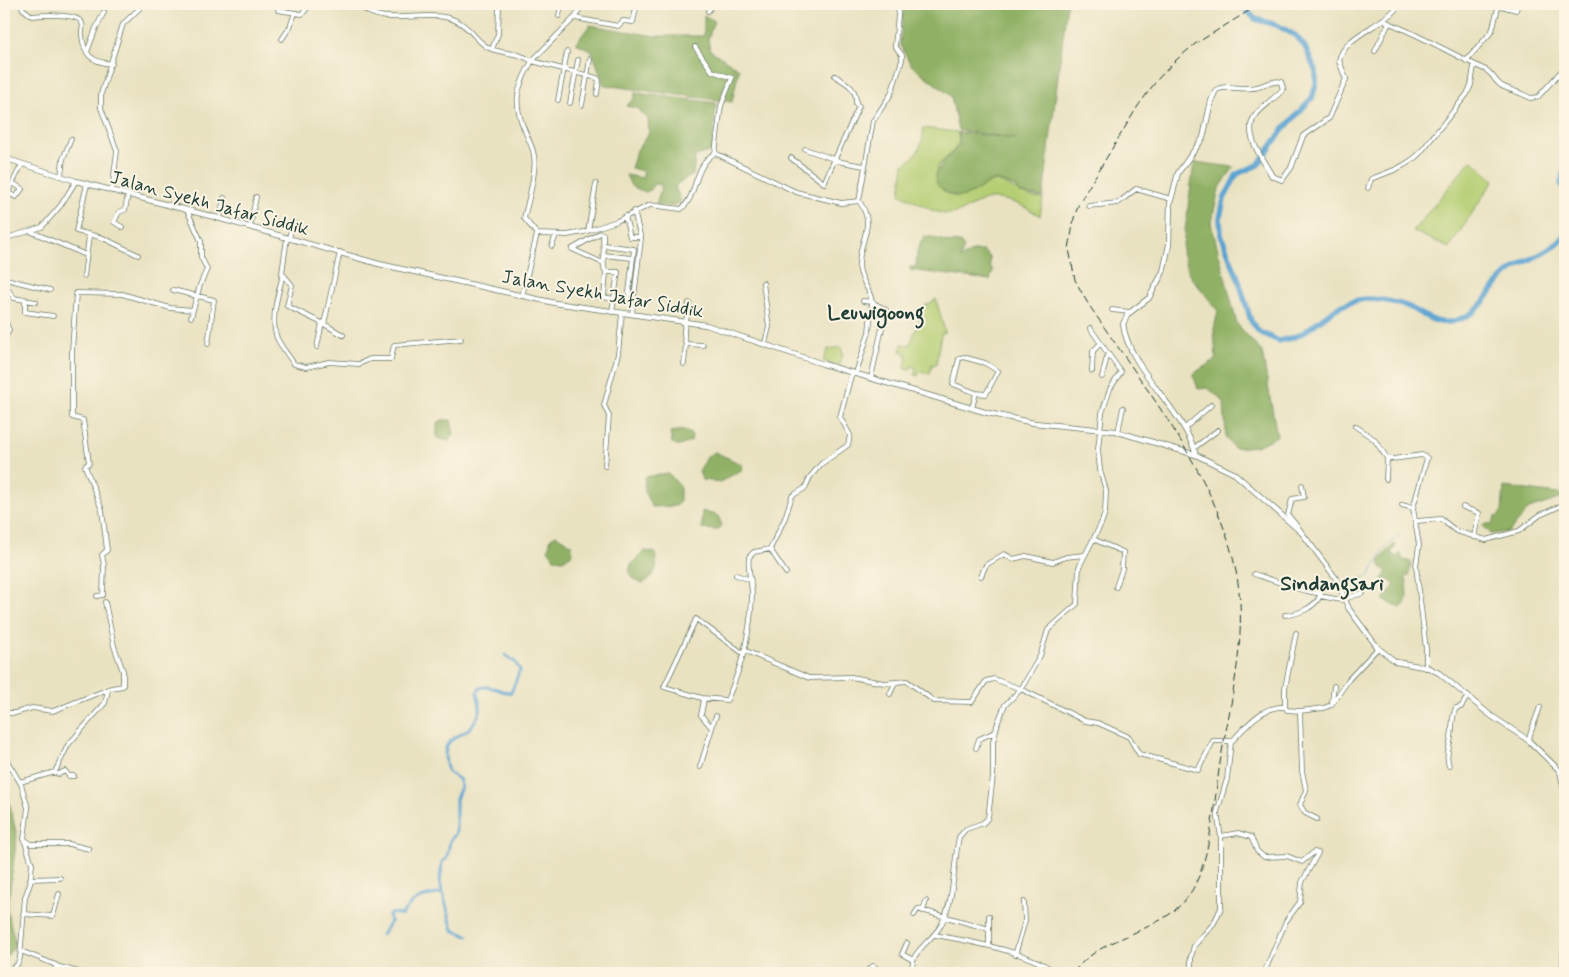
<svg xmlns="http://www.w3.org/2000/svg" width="1569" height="977" viewBox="0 0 1569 977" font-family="Mynerve,sans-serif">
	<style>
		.green { fill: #b5ce73; stroke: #6a8654 }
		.forest { fill: #90b165; stroke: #58774c }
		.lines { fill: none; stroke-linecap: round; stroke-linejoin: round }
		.stream { stroke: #5aa2d1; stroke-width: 1 }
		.canal { stroke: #5aa2d1; stroke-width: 3 }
		.river { stroke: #5aa2d1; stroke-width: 5.5 }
		.minor-casing { stroke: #667765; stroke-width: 5.5 }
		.major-casing { stroke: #667765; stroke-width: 6 }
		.minor { stroke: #fff; stroke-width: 4 }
		.major { stroke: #fff; stroke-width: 4.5 }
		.rail { stroke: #1f3d34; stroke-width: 1; stroke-dasharray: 8 4; stroke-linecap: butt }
		.labels { text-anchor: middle; stroke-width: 4; stroke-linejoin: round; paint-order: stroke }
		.street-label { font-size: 19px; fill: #1f3d34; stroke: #fcf5e5 }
		.quarter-label { font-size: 21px; font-weight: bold; fill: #1f3d34; stroke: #fcf5e5 }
	</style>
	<rect width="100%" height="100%" fill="#fcf5e5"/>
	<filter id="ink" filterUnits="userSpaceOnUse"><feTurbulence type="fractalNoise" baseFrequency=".02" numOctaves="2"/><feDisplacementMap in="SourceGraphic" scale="10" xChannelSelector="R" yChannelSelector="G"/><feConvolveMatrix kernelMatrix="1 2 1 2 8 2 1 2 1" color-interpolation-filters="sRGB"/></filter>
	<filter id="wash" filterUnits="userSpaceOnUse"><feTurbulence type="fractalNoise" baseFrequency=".0096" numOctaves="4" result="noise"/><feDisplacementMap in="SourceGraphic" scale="20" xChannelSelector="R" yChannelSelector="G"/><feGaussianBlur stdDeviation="1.12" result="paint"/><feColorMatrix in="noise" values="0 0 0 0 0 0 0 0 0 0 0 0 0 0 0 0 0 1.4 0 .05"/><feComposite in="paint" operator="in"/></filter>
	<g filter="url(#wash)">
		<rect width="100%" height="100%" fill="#e9e2c1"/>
		<path class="green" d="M923,128L957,132L960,140L955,149L937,167V184C962,213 973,185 997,181C1014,187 1023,198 1043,198L1040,216C1025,206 1000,194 982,201C969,206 960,215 946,214C933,213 912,199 900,194L904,164C916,158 925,142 923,128Z
			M1471,160L1494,180L1449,248L1413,231Z
			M936,299L945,332L941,334L936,365L932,364L930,374L920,371L918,376L915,375L916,368L911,366L910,370L905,369L907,354L901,351L902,344L910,345L914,333L920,321L917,311Z
			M841,347L843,354L839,366L823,361L828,349Z"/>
		<path class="forest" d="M904,4H1067L1043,197L1019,193L1015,187L997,180C986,182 977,193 965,196C960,198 951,195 946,192C920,176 950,158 959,145L958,132L1016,139L958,130L951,96L911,65L900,44Z
			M704,15L714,21L708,39L710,50L739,69L732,102L604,85L592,51L576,43L590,25L655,36H704Z
			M635,93L716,103L712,151L695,156L693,175L678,183L675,187L681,201L672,206L656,205L662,185L653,184L651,190L645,192L631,186L626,175L643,178V171L631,168L637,150L649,133L648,119L637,108L626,106L634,99Z
			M1194,162L1234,167L1219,189L1211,223L1237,324L1262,352L1277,436L1257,446L1234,448L1226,438L1224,402L1208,388L1198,389L1193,374L1216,359L1214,329L1218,311L1189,274L1182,253Z
			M924,236L932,237L951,243L960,242L964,247L960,259L973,251H983L990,257V267L993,270L990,280L910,270V267H916L917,251Z
			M442,420H451L454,434L449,441L437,438V423Z
			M685,430L692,435L691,441L680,446L672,443L670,432Z
			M715,452L741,464L743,469L720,482L702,480L699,471L708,456Z
			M668,473L680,486V501L676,506L652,507L644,491L645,477Z
			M1504,487L1565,495V497L1529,509L1509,532L1491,534L1482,525L1493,523L1495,516L1497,517L1502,511Z
			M702,511L718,516L722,525L718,530L702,529Z
			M556,535L571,544L573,553L563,560L555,559L548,549L551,538Z
			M1394,544L1396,546L1391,553L1396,557L1401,553L1402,559L1411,562L1409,575L1405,579L1407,580C1405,590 1411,600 1401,608L1383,600L1395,585L1389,580L1382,579L1387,572L1380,566V560Z
			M645,551L654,552C660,564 655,579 642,583L637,582L629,574L631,564Z
			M4,780L17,836L7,910L15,942L14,947L4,959Z"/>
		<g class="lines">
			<path class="stream" d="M1343,587L1370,575L1383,551L1401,533"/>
			<path class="canal" d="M382,935L390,922L389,915L392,913L402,915C411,898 426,896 442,893
				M468,936L453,930L440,883L442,862L447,858L450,841L456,833V799L461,787L460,780L448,772C436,729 464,744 476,719C478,716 481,712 480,708C480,703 478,698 477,693L480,688C489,684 501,692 511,693L520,670L515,662L505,655"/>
			<path class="river" d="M1241,4L1255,19L1277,25L1296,36L1305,47L1316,72V84L1312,98L1282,131L1258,165L1237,174L1224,199L1220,218L1221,235L1238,278L1251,321L1259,332L1279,341C1286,339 1295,338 1301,334C1322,321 1331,306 1359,300C1372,297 1399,302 1411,308C1431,320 1443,329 1467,316C1486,306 1494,282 1512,270C1527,259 1556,250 1565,235
				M1565,165L1561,183L1565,192"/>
		</g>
	</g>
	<g filter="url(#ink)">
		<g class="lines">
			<defs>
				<path id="minor" d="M21,4L23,9L32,16C41,15 79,13 82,23C84,26 81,31 82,35C84,55 91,62 112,64
					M358,4C379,27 417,12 444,17C470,21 475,43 491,49C505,54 519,52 532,61C517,87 512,102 525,131C528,139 533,147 534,156C537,171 528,202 524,218L537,234L522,296
					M578,4L579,10L576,16L532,61L597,78L599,80L597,94
					M884,4L898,7
					M1498,5L1516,10L1518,4
					M278,10L296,13
					M708,11L713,4
					M559,16L561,4
					M575,18L618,26L623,21L633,22L637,4
					M1382,20C1418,34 1452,54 1486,70C1493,74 1495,82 1502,86C1511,91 1521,92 1530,98L1538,97L1565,67
					M282,39L290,27L295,13L302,14L311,4
					M695,47L712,71L732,78L721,106L715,153
					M492,49L498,34L499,4
					M1375,51L1389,23
					M87,52L96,28L104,12
					M1466,61L1492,31L1499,4
					M558,100L567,52
					M570,103L578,60
					M582,105L590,59
					M805,149L842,162L864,166
					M791,158L824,183L859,106L856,104C857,88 848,84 835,76
					M61,176L63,159L71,139
					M13,183L22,189L16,197L10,194L9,190L22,164
					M87,184L76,231L103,238L138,255
					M1368,188L1371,179C1389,172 1406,167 1420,153L1467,94L1471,85L1474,66
					M112,191L117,151L101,108V94L123,24L144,4
					M1089,206L1118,203L1136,189L1171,199
					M187,210L201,241V257L207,269L200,285L191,317
					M625,216L630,237H641
					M220,218L224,198
					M122,227L114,222L119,212L125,210L128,195
					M250,227L256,197
					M588,231L596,184
					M32,232L86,255
					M537,234L567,235L584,232L617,221L650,205L681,209C698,197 692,167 715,153L796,192L841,203L859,201
					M287,238L282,273L292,285L287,306L324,324L340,252
					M289,238L293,222
					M4,239L42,227L61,205L76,181
					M552,246L556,235
					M603,255L632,258
					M603,263L572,249L600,233L603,234L604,268L606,272H618L612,312
					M283,275C278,293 270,320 277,338C281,347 289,356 294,364L306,367L329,362L359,364L370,359H391L394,345L461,339
					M84,276L89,236
					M6,279L50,290
					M763,283L769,327L765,343
					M4,284L14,298L36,302
					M173,290L214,300L208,344
					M595,296L628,301L634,249L604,245
					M604,297L606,272
					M25,299V312L53,316
					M689,303C689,318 680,328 686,344L703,345
					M1112,310L1130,312
					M632,314L641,239L634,211
					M4,318L9,330L4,340
					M324,324L343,335
					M317,347L322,323
					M963,357L985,363L998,371L986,394L976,393L953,384L959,359Z
					M684,364L686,344
					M1092,371L1093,351L1100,344
					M856,373L869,332L872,302L863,301
					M1102,377L1108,353
					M871,378L886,310L872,302C870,288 859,279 859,265C859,238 877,227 859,201L873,121L891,94L902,60V55L895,46L899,4
					M972,408L976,393
					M1355,426L1374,439L1387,458L1393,459L1422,455L1427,458L1413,508L1419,545L1416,566L1426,649V668
					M1185,428L1211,405
					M1118,432L1123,408
					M1194,448L1218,430
					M605,466L609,416L604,405L618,354L622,313
					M1386,479L1387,458
					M1402,505L1413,508
					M1463,507L1479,513L1474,537
					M1416,521L1441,519L1456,531L1486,540L1519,531L1540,515L1565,504
					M1301,531L1288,515L1292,499L1304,497L1302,485
					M1093,539L1123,552L1122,569L1116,587
					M770,549L786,573
					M1254,574L1302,590L1321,594
					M736,575L751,580
					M981,576L986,565L1004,554L1013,559L1026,556L1053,562L1066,557L1084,555
					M1321,594L1319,591L1320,585L1338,584
					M97,596L103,595L104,565L102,555L107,550L102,510L85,466L89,463L83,420L72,417V351L76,293L122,294L170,308L193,310
					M1285,615C1298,615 1315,607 1320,596L1341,600L1363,593
					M1296,633L1285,688V707L1287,710L1300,711L1324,708L1331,705L1349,679L1378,648
					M746,651L809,678L851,677L884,683L907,681L934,701L972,702L986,681L994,679L1021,689L1085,721L1098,723L1129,737L1139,754L1198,770L1213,741H1232C1246,727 1262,705 1285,707
					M744,654L696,619L664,687L702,698L727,700C742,666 751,632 752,595C752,583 747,569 749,557L754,552L770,549L785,518L792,496L805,488L810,477L821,464L848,445L850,435L840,417L852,372
					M890,694L895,683
					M1332,701L1334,686
					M1300,711L1302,771L1306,790L1300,805L1305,813L1317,819
					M4,713H15L32,708L53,711L111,688L123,686V671L114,646L105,602
					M712,725L716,716
					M1528,740L1540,707
					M976,748L979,739L995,732
					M4,756L21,784L28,808L24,839L32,864L30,884L25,897L20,958L17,965L6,973
					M1449,766C1445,754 1450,748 1451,737C1453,727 1451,718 1456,708L1461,707L1468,696
					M700,767L712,728L701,715L704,699
					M54,773L59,774L65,771L69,776H74
					M20,782L55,772L68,745L105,703L108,690
					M1221,836L1238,833L1251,837L1257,851L1264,857L1287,856L1302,862L1314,852L1318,853L1302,882L1300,902L1286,921L1264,973
					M24,839L31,844H69L89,849
					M30,879L60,878
					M923,911L926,901
					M23,914L53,916L59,894
					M914,915L918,909L989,929
					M935,935C967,941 1032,952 1056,973
					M907,943L902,954L913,960
					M989,945V916
					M21,951L56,965L55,973
					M1015,955L1025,921L1024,902
					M56,966L82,973
					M865,973L873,966L878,969L881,973
					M908,973L912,966
					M914,973C905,954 934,940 941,925C955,900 953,865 959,837L966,829L983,823L988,818L993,776V742L998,722L1005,705L1021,689L1040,656L1048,630L1077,604L1079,567L1101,524L1105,513L1106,491L1100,470L1098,449L1102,413L1110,389L1121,372L1090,328
					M1191,973V957L1194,946L1214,923L1221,908V838L1217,812L1227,779L1231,742"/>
				<path id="major" d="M4,158L76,181L214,217L379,264L555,303L706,325L823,364L988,413L1034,423L1115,431L1196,455L1235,474L1302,533L1335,577L1349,609L1378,648L1396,662L1429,668L1439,673L1490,715L1528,740L1560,771L1565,794
					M1196,455C1183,408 1129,370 1123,324L1128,314L1149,298L1163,272L1169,245L1170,204L1178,173L1203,138L1211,101L1216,90C1226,84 1240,90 1251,88C1261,88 1273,79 1281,82L1283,89C1275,99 1263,105 1255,116C1242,134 1264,161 1272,176L1282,180L1291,168L1303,136L1329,118L1346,79L1339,61C1344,34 1386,26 1399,4
					M1565,926L1563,967L1565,972
					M1556,973L1563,967"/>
			</defs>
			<use href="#minor" class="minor-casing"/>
			<use href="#major" class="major-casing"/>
			<use href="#minor" class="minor"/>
			<use href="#major" class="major"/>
			<path class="rail" d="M1073,973C1102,933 1161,935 1189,895C1211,864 1214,801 1220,763C1229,711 1243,656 1240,603C1234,494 1145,390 1087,302L1075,280L1069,249L1074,218L1079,203L1138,106L1157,80L1175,61L1195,44L1260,4"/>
		</g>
	</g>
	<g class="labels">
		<g class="street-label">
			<text transform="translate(210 202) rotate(15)" y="7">Jalan Syekh Jafar Siddik</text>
			<text transform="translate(603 293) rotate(10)" y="7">Jalan Syekh Jafar Siddik</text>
		</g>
		<g class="quarter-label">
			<text x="876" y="319">Leuwigoong</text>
			<text x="1332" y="590">Sindangsari</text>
		</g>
	</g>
	<rect width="1569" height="977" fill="none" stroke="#fcf5e5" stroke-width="20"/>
</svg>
